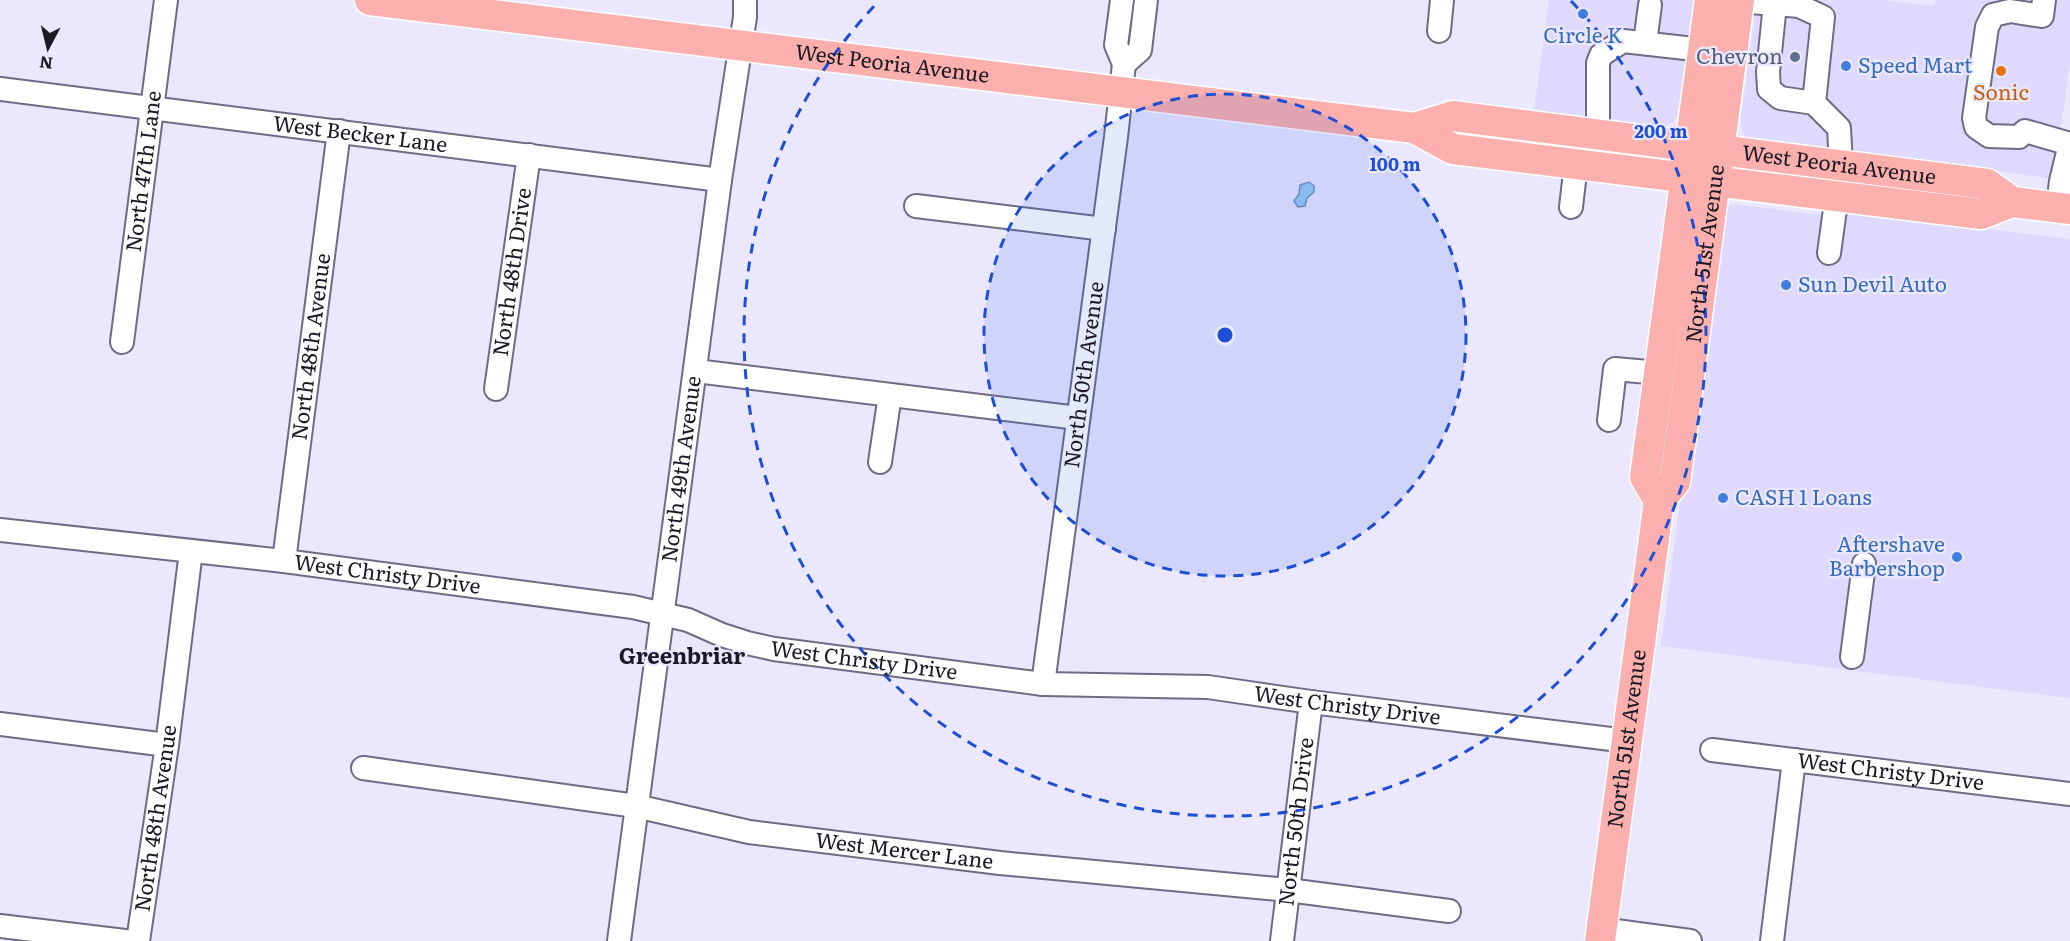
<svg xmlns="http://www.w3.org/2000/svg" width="2070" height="941" viewBox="0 0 2070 941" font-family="Literata,serif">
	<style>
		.built { fill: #ded9fd }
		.water { fill: #96cbf6; stroke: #7196b7; stroke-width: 1.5 }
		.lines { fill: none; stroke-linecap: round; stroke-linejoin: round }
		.minor-casing { stroke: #6e6b84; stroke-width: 26 }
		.major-casing { stroke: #fff; stroke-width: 33 }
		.minor { stroke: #fff; stroke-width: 22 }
		.major { stroke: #fbb0ad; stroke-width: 30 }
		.ring { fill: none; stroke: #1d4ed8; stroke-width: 3; stroke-dasharray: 10 8 }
		.shop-dot { fill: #3f7fe0; stroke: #eae7ff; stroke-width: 2 }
		.service-dot { fill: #5c6f8a; stroke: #eae7ff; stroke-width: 2 }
		.food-dot { fill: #e8710a; stroke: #eae7ff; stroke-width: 2 }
		.labels { text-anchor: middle; stroke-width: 4.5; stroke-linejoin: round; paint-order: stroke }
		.shop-label { font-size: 21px; fill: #366cbe; stroke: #eae7ff; text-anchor: start }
		.service-label { font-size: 21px; fill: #4e5e75; stroke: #eae7ff; text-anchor: end }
		.street-label { font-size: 21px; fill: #1b1a24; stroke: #eae7ff }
		.food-label { font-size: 21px; fill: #c56008; stroke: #eae7ff }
		.neighbourhood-label { font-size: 22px; font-weight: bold; fill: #1b1a24; stroke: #eae7ff }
		.centre { fill: #1d4ed8; stroke: #eae7ff; stroke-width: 3 }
		.ring-label { font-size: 18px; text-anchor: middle; font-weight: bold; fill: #1d4ed8; stroke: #eae7ff; stroke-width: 4.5; stroke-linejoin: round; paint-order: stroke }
	</style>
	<rect width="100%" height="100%" fill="#eae7ff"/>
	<path class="built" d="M1549,0H1693L1678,115L1672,123L1664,125L1644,124L1534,110Z
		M1752,0H1881L1933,6L1937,0H2070V61L2054,179L1865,152L1746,137L1741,128V118L1754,23Z
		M1734,204L1813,214L1855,212L2070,239V698L1661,646L1716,228L1721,212L1728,206Z"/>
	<path class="water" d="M1309,182L1314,186V192L1307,198L1305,206L1298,207L1294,201L1299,194L1300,185Z"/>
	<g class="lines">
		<defs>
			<g id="minor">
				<path d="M2044,0L2042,16L2010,11L1993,15L1987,27L1974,118L1976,127L1989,136L2019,137L2025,131L2070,144L2061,181L2058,207"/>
				<path d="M1738,1L1799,6L1823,17L1814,103L1839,128L1841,165"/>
				<path d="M1775,4L1768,72L1769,89L1780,98L1814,103"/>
				<path d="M1439,31L1442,0"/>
				<path d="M1645,43L1650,5"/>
				<path d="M1124,64L1140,50L1146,0"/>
				<path id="s1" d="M0,89L720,180"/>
				<path d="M1598,133V63L1601,55L1623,41L1703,50"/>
				<path d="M916,206L1104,229"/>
				<path d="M1571,207L1576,164"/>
				<path d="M1829,253L1837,195"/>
				<path id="s2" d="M122,342L166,0"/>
				<path d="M696,371L1078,418"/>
				<path id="s3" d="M496,389L529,155"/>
				<path d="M1609,420L1615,369L1659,373"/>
				<path d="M880,462L890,395"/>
				<path id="s4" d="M0,530L284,561L633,607L688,620L722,635L747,643L774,649L1043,684L1208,687L1311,702L1627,741"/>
				<path id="s5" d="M284,561L339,131"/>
				<path d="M1852,657L1864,564"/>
				<path id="s6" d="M1043,684L1116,137L1124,64L1116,45L1122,0"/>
				<path d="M0,724L167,745"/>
				<path id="s7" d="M1712,750L2070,794"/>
				<path id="s8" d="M363,768L636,806L749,832L1000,863L1288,890L1449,911"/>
				<path d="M0,926L125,941"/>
				<path d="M1601,929L1690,941"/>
				<path id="s9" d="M138,941L167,745L191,551"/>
				<path id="s10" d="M619,941L720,180L745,17V0"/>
				<path id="s11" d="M1282,941L1311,702"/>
				<path d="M1772,941L1794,760"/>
			</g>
			<g id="major">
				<path id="s12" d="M370,0L1414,128L1453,149L1981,214L2012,202"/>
				<path id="s13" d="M1414,128L1453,116L1987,184L2012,202L2070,209"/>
				<path d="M1659,501L1645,477L1710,0"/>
				<path id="s14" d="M1600,941L1659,501L1675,482L1739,0"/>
			</g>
		</defs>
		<use href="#minor" class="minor-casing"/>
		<use href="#major" class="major-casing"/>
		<use href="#minor" class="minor"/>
		<use href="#major" class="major"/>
	</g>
	<circle cx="1225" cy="335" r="241" fill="#1d4ed8" fill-opacity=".12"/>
	<g class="ring">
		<circle cx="1225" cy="335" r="241"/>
		<path d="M1571 1A481 481 0 1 1 879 1"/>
	</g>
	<g class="shop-dot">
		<circle cx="1583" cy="14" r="6"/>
		<circle cx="1846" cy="66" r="6"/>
		<circle cx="1786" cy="285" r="6"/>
		<circle cx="1723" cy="498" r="6"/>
		<circle cx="1957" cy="557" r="6"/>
	</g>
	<circle class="service-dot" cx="1795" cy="57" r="6"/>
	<circle class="food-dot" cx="2001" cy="71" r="6"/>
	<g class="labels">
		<g class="shop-label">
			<text x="1583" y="43" text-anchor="middle">Circle K</text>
			<text x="1858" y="73">Speed Mart</text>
			<text x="1798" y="292">Sun Devil Auto</text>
			<text x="1735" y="505">CASH 1 Loans</text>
			<text x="1945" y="552" text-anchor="end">Aftershave<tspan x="1945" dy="24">Barbershop</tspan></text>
		</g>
		<g class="service-label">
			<text x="1783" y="64">Chevron</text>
		</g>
		<g class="street-label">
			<text dy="7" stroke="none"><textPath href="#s12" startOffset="526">West Peoria Avenue</textPath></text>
			<text dy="7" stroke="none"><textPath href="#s1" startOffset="363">West Becker Lane</textPath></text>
			<text dy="7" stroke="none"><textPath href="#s13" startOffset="430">West Peoria Avenue</textPath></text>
			<text dy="7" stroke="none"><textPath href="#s2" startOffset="172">North 47th Lane</textPath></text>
			<text dy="7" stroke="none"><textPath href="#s14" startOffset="699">North 51st Avenue</textPath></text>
			<text dy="7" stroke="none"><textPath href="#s3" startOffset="118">North 48th Drive</textPath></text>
			<text dy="7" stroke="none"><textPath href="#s5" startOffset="216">North 48th Avenue</textPath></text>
			<text dy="7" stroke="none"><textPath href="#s6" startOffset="312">North 50th Avenue</textPath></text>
			<text dy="7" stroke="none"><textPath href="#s10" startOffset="476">North 49th Avenue</textPath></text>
			<text dy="7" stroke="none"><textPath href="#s4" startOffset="390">West Christy Drive</textPath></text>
			<text dy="7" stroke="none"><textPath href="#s4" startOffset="876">West Christy Drive</textPath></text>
			<text dy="7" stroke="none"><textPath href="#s4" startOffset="1362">West Christy Drive</textPath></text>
			<text dy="7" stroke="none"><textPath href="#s14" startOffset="204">North 51st Avenue</textPath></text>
			<text dy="7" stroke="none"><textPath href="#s7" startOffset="180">West Christy Drive</textPath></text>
			<text dy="7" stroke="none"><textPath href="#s9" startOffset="124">North 48th Avenue</textPath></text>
			<text dy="7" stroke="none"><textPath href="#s11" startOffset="120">North 50th Drive</textPath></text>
			<text dy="7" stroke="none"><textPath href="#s8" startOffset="548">West Mercer Lane</textPath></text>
		</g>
		<g class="food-label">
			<text x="2001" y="100">Sonic</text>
		</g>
		<g class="neighbourhood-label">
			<text x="682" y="664">Greenbriar</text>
		</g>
	</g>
	<circle cx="1225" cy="335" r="9" class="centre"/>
	<g class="ring-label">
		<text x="1661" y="138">200 m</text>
		<text x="1395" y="171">100 m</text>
	</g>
	<g transform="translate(48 48) rotate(187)" stroke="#eae7ff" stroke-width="4.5" paint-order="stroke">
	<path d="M0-4.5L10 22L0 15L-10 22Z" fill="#1b1a24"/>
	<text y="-9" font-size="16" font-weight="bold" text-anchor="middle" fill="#1b1a24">N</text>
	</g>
</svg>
